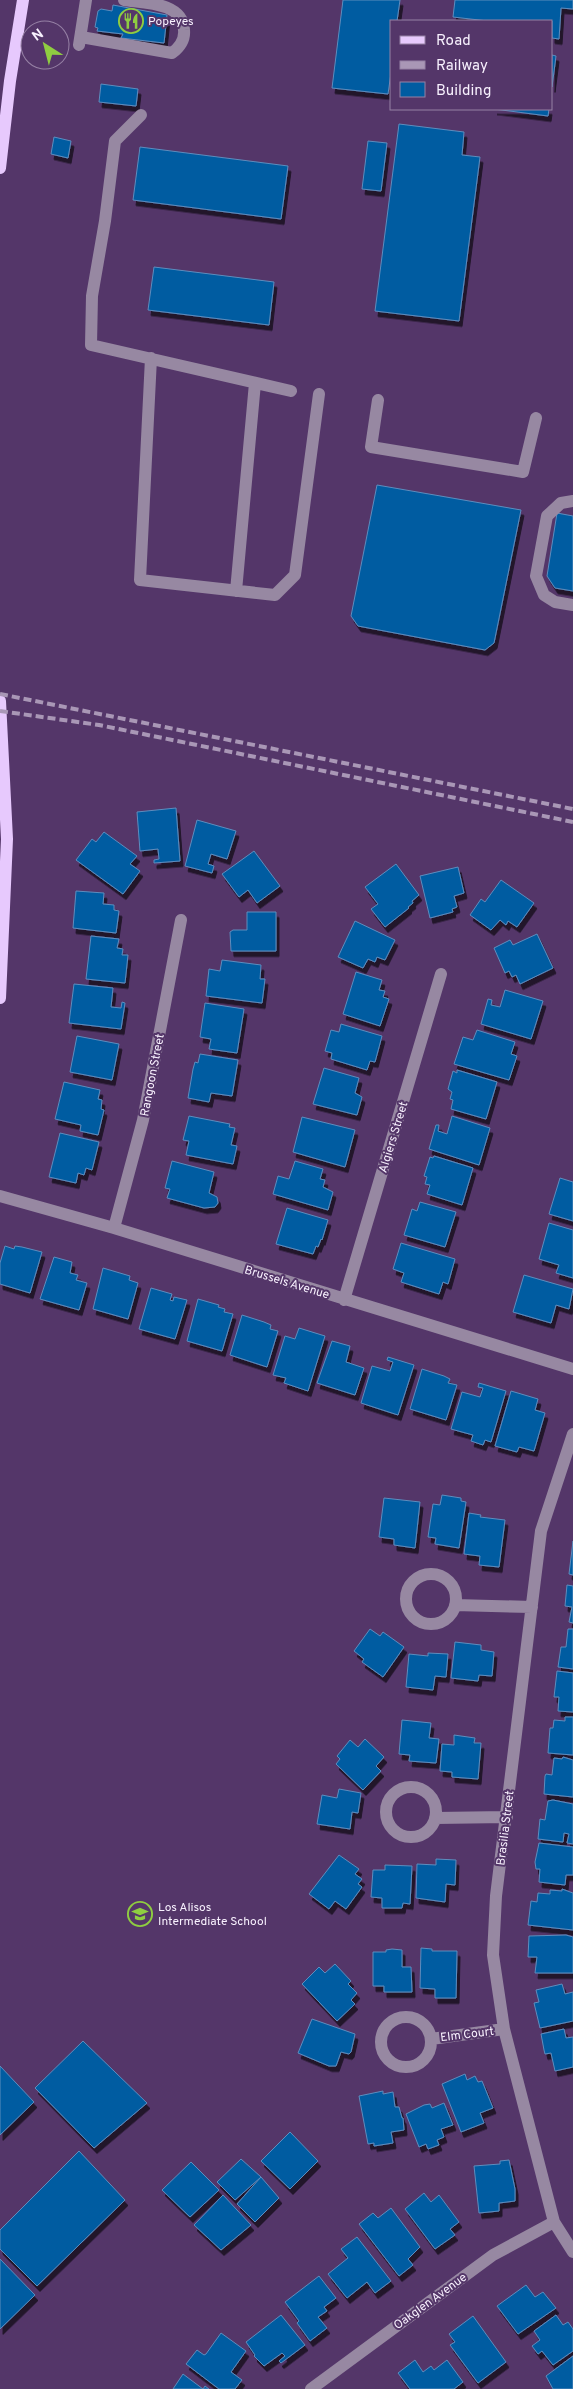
<svg xmlns="http://www.w3.org/2000/svg" width="573" height="2389" viewBox="0 0 573 2389" font-family="Overpass,sans-serif">
	<style>
		.building { fill: #005ca1; stroke: #5d8dbe; filter: url(#shadow) }
		.lines { fill: none; stroke-linecap: round; stroke-linejoin: round }
		.minor { stroke: #9788a2; stroke-width: 12 }
		.major { stroke: #e7c9fd; stroke-width: 12 }
		.rail { stroke: #a997b6; stroke-width: 4; stroke-dasharray: 8 4; stroke-linecap: butt }
		.labels { text-anchor: middle; stroke-width: 4; stroke-linejoin: round; paint-order: stroke }
		.poi-label { font-size: 12px; fill: #f8f1fe; stroke: #543669; text-anchor: start }
		.street-label { font-size: 12px; fill: #f8f1fe; stroke: #543669 }
	</style>
	<defs>
		<filter id="shadow"><feDropShadow dx="3" dy="5.5" stdDeviation="0" flood-color="#0009"/></filter>
	</defs>
	<rect width="100%" height="100%" fill="#543669"/>
	<path class="building" d="M343,0H400L397,21H392V66L388,94L332,88Z
		M455,0H573V9L561,8L559,39L552,38V21H488L453,17Z
		M113,5L167,15L164,43L121,38L123,34L97,31L98,28L95,27L98,11L101,9L112,11Z
		M552,55L556,56L552,87Z
		M101,84L138,89L136,106L99,102Z
		M494,109H549L548,116Z
		M399,124L464,132L462,155L480,157L459,321L375,311Z
		M54,137L71,141L68,158L51,154Z
		M368,141L387,143L381,191L362,189Z
		M140,147L288,166L281,219L133,200Z
		M154,267L274,282L269,325L148,310Z
		M377,485L521,510L494,643L485,650L358,626L351,616Z
		M557,513L573,516V591L555,588L547,576Z
		M176,808L180,861L154,863V860L159,859L158,849L140,851L137,812Z
		M197,820L236,831L227,859L211,854L208,864L214,866L212,873L185,866Z
		M104,832L137,856L130,864L140,871L123,894L76,860L92,839L96,842Z
		M254,851L280,886L257,903L248,890L239,897L222,874Z
		M396,864L419,895L412,901L413,903L408,907L409,908L385,927L371,909L378,904L365,887Z
		M458,867L464,893L454,896L457,907L452,909L453,912L430,918L420,876Z
		M501,880L534,903L517,927L508,921L506,925L500,920L491,930L470,915L481,899L485,902Z
		M76,891L104,893L103,904L114,905V910L119,911L116,933L73,928Z
		M247,912H276V951H231L230,932L233,930H247Z
		M355,921L395,940L385,960L377,957L375,962L368,959L363,968L338,957Z
		M537,934L553,968L520,984L516,975L512,977L509,971L505,973L494,948L510,940L513,945Z
		M91,936L119,939L117,948L123,949L122,955H128L125,983L86,979Z
		M222,960L261,965L260,979H265L262,1003L206,996L209,969L220,971Z
		M356,972L382,980L379,990L385,991L383,997L389,999L380,1026L343,1014Z
		M74,984L113,988L111,1007L121,1008L122,1002L125,1003L121,1029L69,1023Z
		M505,990L543,1001L531,1039L481,1024L488,999L492,1000L491,1005L500,1007Z
		M205,1003L244,1009L237,1053L209,1049L211,1039L200,1037Z
		M341,1024L382,1036L375,1062L370,1061L367,1070L331,1059L332,1053L325,1051L331,1030L339,1032Z
		M477,1030L515,1042L511,1054L517,1056L509,1080L454,1064L463,1037L473,1040Z
		M77,1036L119,1044L112,1080L70,1072Z
		M200,1054L238,1060L232,1096L211,1093L209,1102L188,1098L193,1069L195,1062L198,1063Z
		M324,1068L359,1078L355,1093L362,1097L357,1115L313,1104Z
		M457,1070L497,1082L486,1119L451,1109L453,1100L450,1099L452,1092L448,1089L453,1071L457,1073Z
		M64,1082L100,1090L98,1099L102,1100L101,1109L104,1110L98,1135L80,1131L81,1125L55,1119Z
		M189,1116L230,1124L229,1127L235,1128L231,1145L237,1146L233,1164L186,1155L189,1141L183,1140Z
		M452,1116L490,1128L479,1165L429,1149L436,1125H439L438,1131L447,1134Z
		M302,1117L355,1130L345,1167L293,1152Z
		M60,1133L99,1142L92,1170L86,1168L84,1175L78,1173L76,1183L49,1177Z
		M434,1156L473,1168L462,1205L427,1194L430,1185L425,1184L427,1177L424,1176L430,1157L433,1158Z
		M172,1161L214,1172L209,1193L217,1197L218,1203L215,1207L204,1208L167,1198L170,1189L165,1188Z
		M295,1161L323,1169L320,1179L325,1180L323,1187L333,1192L328,1210L273,1194L278,1176L289,1179Z
		M560,1178L573,1182V1221L549,1214Z
		M420,1202L456,1212L445,1247L404,1235L412,1209L417,1211Z
		M287,1208L328,1220L322,1240L321,1239L318,1247L316,1246L313,1254L276,1244Z
		M549,1223L573,1230V1278L556,1273L559,1265L539,1259Z
		M401,1243L455,1259L448,1284L443,1282L439,1294L401,1282L404,1273L393,1269Z
		M5,1246L14,1249L15,1246L22,1247L42,1252L30,1293L0,1284V1263Z
		M54,1257L72,1262L70,1273L78,1275L76,1280L87,1283L79,1310L40,1299Z
		M103,1268L130,1276L129,1280L138,1283L128,1319L93,1309Z
		M524,1275L573,1289L569,1309L556,1305L551,1323L513,1312Z
		M151,1288L172,1294L170,1300L173,1301L174,1297L187,1300L175,1339L139,1329Z
		M198,1299L219,1305L218,1307L225,1309L224,1312L233,1314L222,1351L187,1341Z
		M242,1315L264,1322L271,1325L270,1329L278,1331L267,1367L230,1355Z
		M299,1328L325,1336L308,1391L284,1383L286,1378L273,1375L285,1336L295,1339Z
		M332,1341L350,1346L346,1362L364,1368L355,1395L317,1383Z
		M388,1357L414,1365L398,1415L361,1403L372,1366L390,1371L393,1362L387,1360Z
		M422,1369L444,1376L450,1379L448,1383L457,1385L446,1420L410,1409Z
		M479,1383L506,1391L491,1442L485,1440L483,1445L471,1441L473,1435L451,1429L462,1392L480,1397L483,1388L478,1387Z
		M511,1391L538,1399L535,1410L545,1413L534,1451L519,1447L517,1452L495,1446Z
		M442,1495L461,1498V1501L466,1502L459,1548L435,1544L436,1538L428,1537L433,1504L440,1505Z
		M384,1498L420,1502L415,1548L394,1545V1539L379,1537Z
		M469,1513L481,1515L480,1517L505,1520L499,1567L479,1565L480,1556L464,1554Z
		M573,1541V1575L569,1574Z
		M567,1585L573,1586V1623L569,1622L572,1607L565,1606Z
		M370,1629L380,1636L383,1632L404,1647L383,1677L362,1662L364,1659L354,1651Z
		M568,1629H573V1669L558,1667L561,1647H566Z
		M455,1642L481,1645V1650L494,1652L492,1676L479,1675L478,1681L451,1678Z
		M428,1653L448,1654L446,1677L435,1676L433,1690L406,1687L409,1654L428,1656Z
		M557,1671L573,1673V1712L558,1711L559,1697H554Z
		M565,1717H573V1755L548,1753L550,1728H553L554,1720L565,1721Z
		M402,1720L431,1723L429,1738L439,1739L436,1763L409,1761L410,1755L399,1754Z
		M454,1735L475,1738L474,1743H481L478,1779L452,1777V1772L440,1771L442,1744L454,1745Z
		M365,1739L384,1757L376,1766L381,1771L363,1790L336,1764L340,1759L337,1756L350,1740L358,1747Z
		M563,1757L573,1760V1797L544,1794L545,1776L546,1774L552,1775L554,1758L562,1759Z
		M339,1789L361,1793L358,1813L352,1812L350,1829L317,1824L322,1795L337,1798Z
		M553,1800L573,1804V1844L567,1843L569,1834L564,1833L563,1842L538,1839L540,1819L545,1820L548,1801Z
		M539,1843L573,1847V1875H566L565,1885L539,1882L540,1869H536L535,1862Z
		M339,1855L359,1869L355,1874L362,1879L358,1884L362,1887L346,1909L335,1901L329,1909L309,1894Z
		M436,1859L456,1860L455,1885L446,1884L445,1902L416,1898L417,1864L436,1865Z
		M385,1865L412,1866L410,1904L403,1903L402,1908H382V1898L371,1897L373,1870H385Z
		M562,1889L573,1893V1930L528,1925L531,1901L537,1902L538,1893L550,1894V1890L562,1891Z
		M566,1935L573,1937V1973H535L537,1957H528L529,1936Z
		M421,1948L432,1949V1951H457L456,1998H435V1989L420,1988Z
		M392,1949L402,1950V1967H411L412,1992H384V1986H373V1952H386V1950Z
		M335,1964L351,1981L348,1984L357,1993L351,2000L355,2004L337,2021L302,1984L319,1967L325,1973Z
		M562,1984L565,1994L573,1992V2021L540,2028L534,2003L539,2002L536,1990Z
		M312,2019L355,2034L351,2052L349,2054L341,2052L336,2066H329L298,2053Z
		M564,2029L566,2038L573,2037V2067L555,2071L551,2053L545,2054L544,2050L541,2034Z
		M83,2041L147,2103L94,2148L35,2088Z
		M0,2066L34,2102L0,2135Z
		M465,2074L467,2080L475,2076L478,2082L482,2081L493,2108L480,2113L484,2123L461,2132L442,2084Z
		M383,2091V2094L393,2092L395,2107H399L402,2118H403L404,2130L391,2132L393,2143L374,2146V2143L368,2144L359,2096Z
		M444,2103L453,2125L441,2129L444,2137L437,2140L439,2145L428,2149L426,2144L419,2147L406,2114L424,2105L430,2104L432,2108Z
		M290,2132L318,2161L290,2189L261,2161Z
		M79,2151L125,2200L37,2286L0,2249V2230Z
		M241,2159L261,2177L235,2200L217,2182Z
		M509,2160L515,2189V2201L499,2203V2211L479,2213L474,2166L500,2164V2161Z
		M191,2162L219,2190L190,2217L162,2190Z
		M261,2177L279,2198L255,2222L237,2204Z
		M424,2193L431,2202L439,2195L459,2222L450,2229L455,2235L435,2249L405,2209Z
		M223,2195L251,2225L221,2250L194,2225Z
		M391,2208L420,2247L408,2259L413,2265L399,2276L359,2224L373,2213L378,2218Z
		M357,2237L391,2281L375,2293L367,2282L347,2298L328,2274L348,2258L341,2249Z
		M0,2259L35,2295L0,2329Z
		M319,2276L336,2298L324,2307L327,2311L318,2317L327,2328L310,2341L297,2323L299,2321L285,2302Z
		M526,2285L535,2297L543,2292L556,2308L518,2334L497,2306Z
		M281,2315L305,2345L281,2363L279,2361L285,2356L282,2353L264,2366L254,2356L255,2355L246,2342Z
		M556,2315L563,2325L568,2322L573,2329V2351L553,2365L542,2351L538,2354L532,2346L540,2340L534,2331Z
		M473,2316L506,2362L478,2383L450,2345L455,2342L449,2334Z
		M221,2333L246,2351L231,2372L242,2380L235,2389H219L186,2364L197,2350L204,2355L206,2354Z
		M573,2356V2389H553L546,2376Z
		M415,2360L423,2372L431,2366L434,2370L447,2360L463,2382L454,2389H410L398,2373Z
		M183,2374L203,2389L205,2386L209,2389H173Z"/>
	<g class="lines">
		<path class="minor" d="M81,37L172,53C180,47 185,40 184,30C183,2 144,3 124,0
			M79,45L86,0
			M141,115L115,141L105,221L92,296L91,345L291,391
			M151,358L140,580L275,595L295,575L319,394
			M378,400L371,447L523,472L536,418
			M573,501L561,503L547,516L536,576L544,595L555,602L573,605
			M236,591L255,383
			M0,1196L114,1228L573,1369
			M114,1228L143,1120L181,920
			M344,1300L441,974
			M573,1434L541,1531L496,1896L493,1955L504,2029L554,2222L573,2252
			M406 1599a25 25 0 1 1 50 0a25 25 0 1 1-50 0Z
			M455,1605L532,1607
			M386 1812a25 25 0 1 1 50 0a25 25 0 1 1-50 0Z
			M435,1818L507,1817
			M381 2042a25 25 0 1 1 50 0a25 25 0 1 1-50 0Z
			M431,2039L504,2029
			M311,2389L493,2255L554,2222"/>
		<path class="major" d="M0,168L10,81L23,0
			M0,701L7,839L0,998"/>
		<path class="rail" d="M0,694L573,809
			M0,711L99,725L573,822"/>
	</g>
	<defs>
		<symbol id="restaurant-ring" viewBox="-11 -11 22 22"><circle r="9.5" fill="#543669" stroke="#8fcd41" stroke-width="1.5"/><path d="M-5-6h1v4h1v-4h1v4h1v-4h1v5L-1.5 .5V6h-2V.5L-5-1ZM5-6V6H3V1.5H1.5Q1.5-4 5-6Z" fill="#8fcd41"/></symbol>
		<symbol id="school-ring" viewBox="-11 -11 22 22"><circle r="9.5" fill="#543669" stroke="#8fcd41" stroke-width="1.5"/><path d="M0-5L7-2L0 1L-7-2ZM-4 1L0 2.5L4 1V4Q0 6-4 4Z" fill="#8fcd41"/></symbol>
	</defs>
	<g fill-rule="evenodd">
		<use href="#restaurant-ring" x="117" y="7" width="28" height="28"/>
		<use href="#school-ring" x="126" y="1900" width="28" height="28"/>
	</g>
	<g class="labels">
		<g class="poi-label">
			<text x="148" y="25">Popeyes</text>
			<text x="158" y="1911">Los Alisos<tspan x="158" dy="14">Intermediate School</tspan></text>
		</g>
		<g class="street-label">
			<text transform="translate(152 1075) rotate(-79)" y="4">Rangoon Street</text>
			<text transform="translate(393 1137) rotate(-73)" y="4">Algiers Street</text>
			<text transform="translate(287 1282) rotate(17)" y="4">Brussels Avenue</text>
			<text transform="translate(505 1828) rotate(-83)" y="4">Brasilia Street</text>
			<text transform="translate(467 2034) rotate(-7)" y="4">Elm Court</text>
			<text transform="translate(430 2301) rotate(-36)" y="4">Oakglen Avenue</text>
		</g>
	</g>
	<rect x="390" y="20" width="162" height="90" fill="#543669" stroke="#9681a5"/>
	<rect x="400" y="36" width="25" height="8" fill="#e7c9fd" stroke="#9681a5"/>
	<text x="436" y="45" font-size="15" fill="#f8f1fe">Road</text>
	<rect x="400" y="61" width="25" height="8" fill="#a997b6" stroke="#9681a5"/>
	<text x="436" y="70" font-size="15" fill="#f8f1fe">Railway</text>
	<rect x="400" y="82" width="25" height="15" fill="#005ca1" stroke="#9681a5"/>
	<text x="436" y="95" font-size="15" fill="#f8f1fe">Building</text>
	<g transform="translate(45 45) rotate(324)"><circle r="24" fill="#543669" stroke="#9681a5"/>
	<path d="M0-4L9 19L0 12L-9 19Z" fill="#8fcd41"/>
	<text y="-8" font-size="14" font-weight="bold" text-anchor="middle" fill="#f8f1fe">N</text>
	</g>
</svg>
